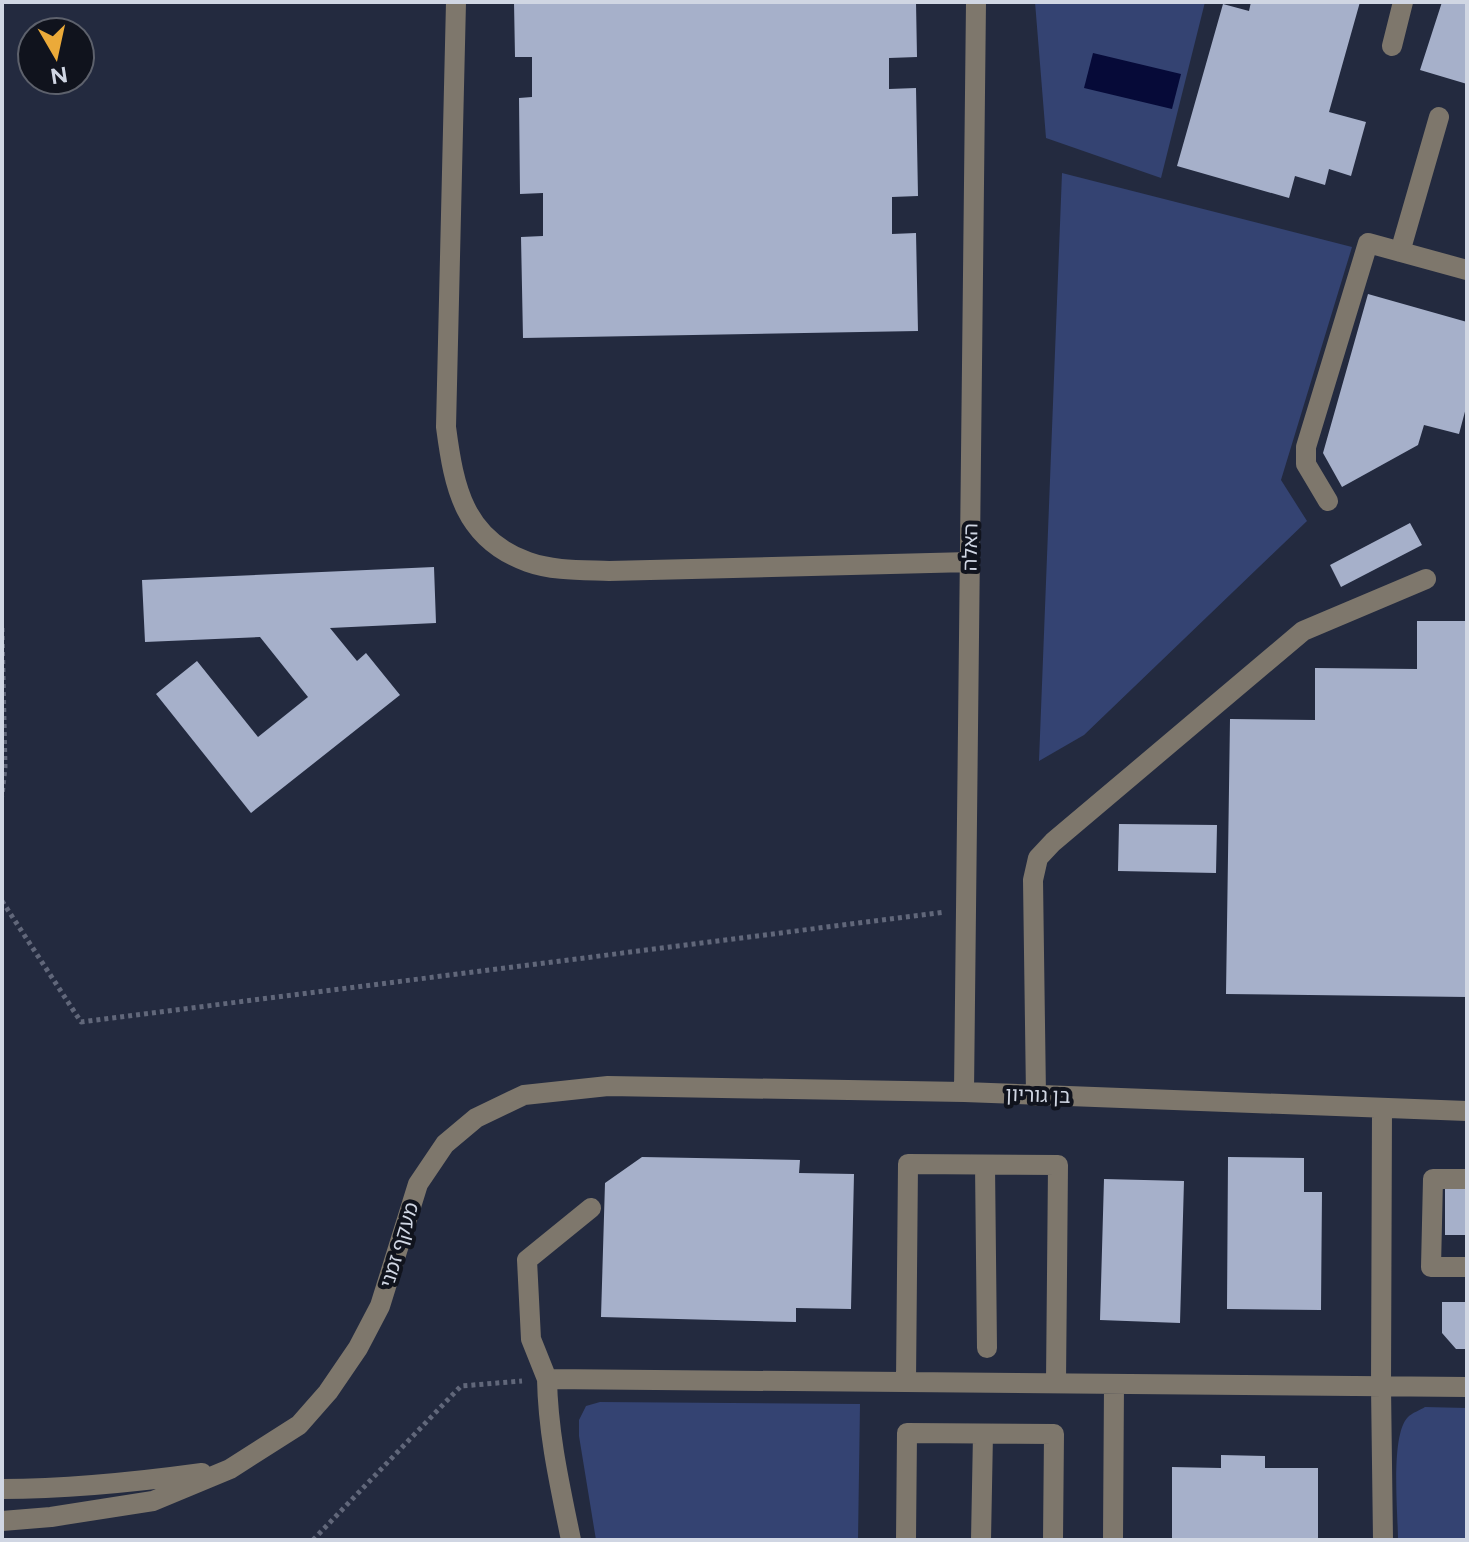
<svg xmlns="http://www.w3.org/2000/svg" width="1469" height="1542" viewBox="0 0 1469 1542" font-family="Figtree,'Noto Sans Hebrew',sans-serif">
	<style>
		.green { fill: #344372 }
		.water { fill: #060a38 }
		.building { fill: #a6b0ca }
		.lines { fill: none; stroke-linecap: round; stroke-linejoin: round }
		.path { stroke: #61677a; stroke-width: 5; stroke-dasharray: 4 4; stroke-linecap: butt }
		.minor { stroke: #7e776c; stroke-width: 20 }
		.labels { text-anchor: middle; stroke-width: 8; stroke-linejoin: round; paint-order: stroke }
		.street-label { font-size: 20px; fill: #d0d6e3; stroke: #10131d }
	</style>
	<rect width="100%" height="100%" fill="#232a3f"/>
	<path class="green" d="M1035,2H1205L1161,178L1046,138Z
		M1062,173L1352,247L1281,480L1307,521L1084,735L1039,761Z
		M600,1402L860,1404L858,1540H596L579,1436V1420L586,1406Z
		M1425,1407L1467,1408V1540H1398C1398,1513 1390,1435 1408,1417C1412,1413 1420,1410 1425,1407Z"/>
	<path class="water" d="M1093,53L1181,74L1172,109L1084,88Z"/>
	<path class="building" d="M514,2H916L917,57L889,58V89L916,88L918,196L892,197V234L916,233L918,331L523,338L521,237L543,236V193L520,194L519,98L532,97V57H515Z
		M1251,2H1360L1329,112L1366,122L1351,176L1329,169L1325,185L1295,176L1289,198L1177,166L1223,4L1249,11Z
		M1442,2H1467V84L1420,70Z
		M1368,294L1467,322V404L1459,434L1424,425L1418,445L1342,487L1323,453Z
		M1410,523L1422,545L1341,587L1330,565Z
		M434,567L436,623L330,628L357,661L366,653L400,695L251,813L156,694L197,661L258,737L308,697L260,637L145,642L142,580Z
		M1417,621H1467V997L1226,994L1230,719L1315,720V668L1417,669Z
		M1119,824L1217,825L1216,873L1118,871Z
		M642,1157L800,1160L799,1173L854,1174L851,1309L796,1308V1322L601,1317L605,1183Z
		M1228,1157L1304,1158V1192H1322L1321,1310L1227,1309Z
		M1104,1179L1184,1181L1180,1323L1100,1320Z
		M1445,1185H1467V1235H1445Z
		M1442,1302H1467V1349H1456L1442,1333Z
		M1221,1455L1265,1456V1468H1318V1540H1172V1467L1221,1468Z"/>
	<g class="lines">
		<path class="path" d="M2,628L5,767L2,796
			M2,901L81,1022L945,912
			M313,1540L461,1386L522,1381"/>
		<path class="minor" d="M456,2L446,427C454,488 464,539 528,562C553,571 583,570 609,571L970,562
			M1392,46L1403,2
			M1400,252L1439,117
			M1328,501L1306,464V447L1368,243L1467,270
			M964,1092L976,2
			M1036,1096L1033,880L1038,858L1053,842L1303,631L1426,579
			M1382,1108L1381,1387L1383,1540
			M985,1165L987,1348
			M1467,1179H1433L1431,1267H1467
			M547,1379L531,1339L527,1260L591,1208
			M906,1382L908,1164L1058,1165L1056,1383
			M2,1489C69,1489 136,1482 202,1473
			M2,1521L51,1517L153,1501L230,1469L299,1425L328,1392L358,1348L380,1306L418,1184L445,1144L476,1118L524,1095L608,1086L964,1092L1467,1111
			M571,1540C560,1486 548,1434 547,1379L1467,1387
			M906,1540L907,1433L1054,1434L1053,1540
			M981,1540L983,1434
			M1113,1540L1114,1384"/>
	</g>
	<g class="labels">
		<g class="street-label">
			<text transform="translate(970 547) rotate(-89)" y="7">האלה</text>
			<text transform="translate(1038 1095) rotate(2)" y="7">בן גוריון</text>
			<text transform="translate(399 1245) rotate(-73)" y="7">מעקף זמני</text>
		</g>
	</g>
	<rect width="1469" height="1542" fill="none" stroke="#d0d6e3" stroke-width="8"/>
	<g transform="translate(56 56) rotate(171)"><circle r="38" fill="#10131d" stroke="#5d616c" stroke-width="2"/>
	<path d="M0-6L14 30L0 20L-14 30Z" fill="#ebaa39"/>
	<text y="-12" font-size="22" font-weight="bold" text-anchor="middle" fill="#d0d6e3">N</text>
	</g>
</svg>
